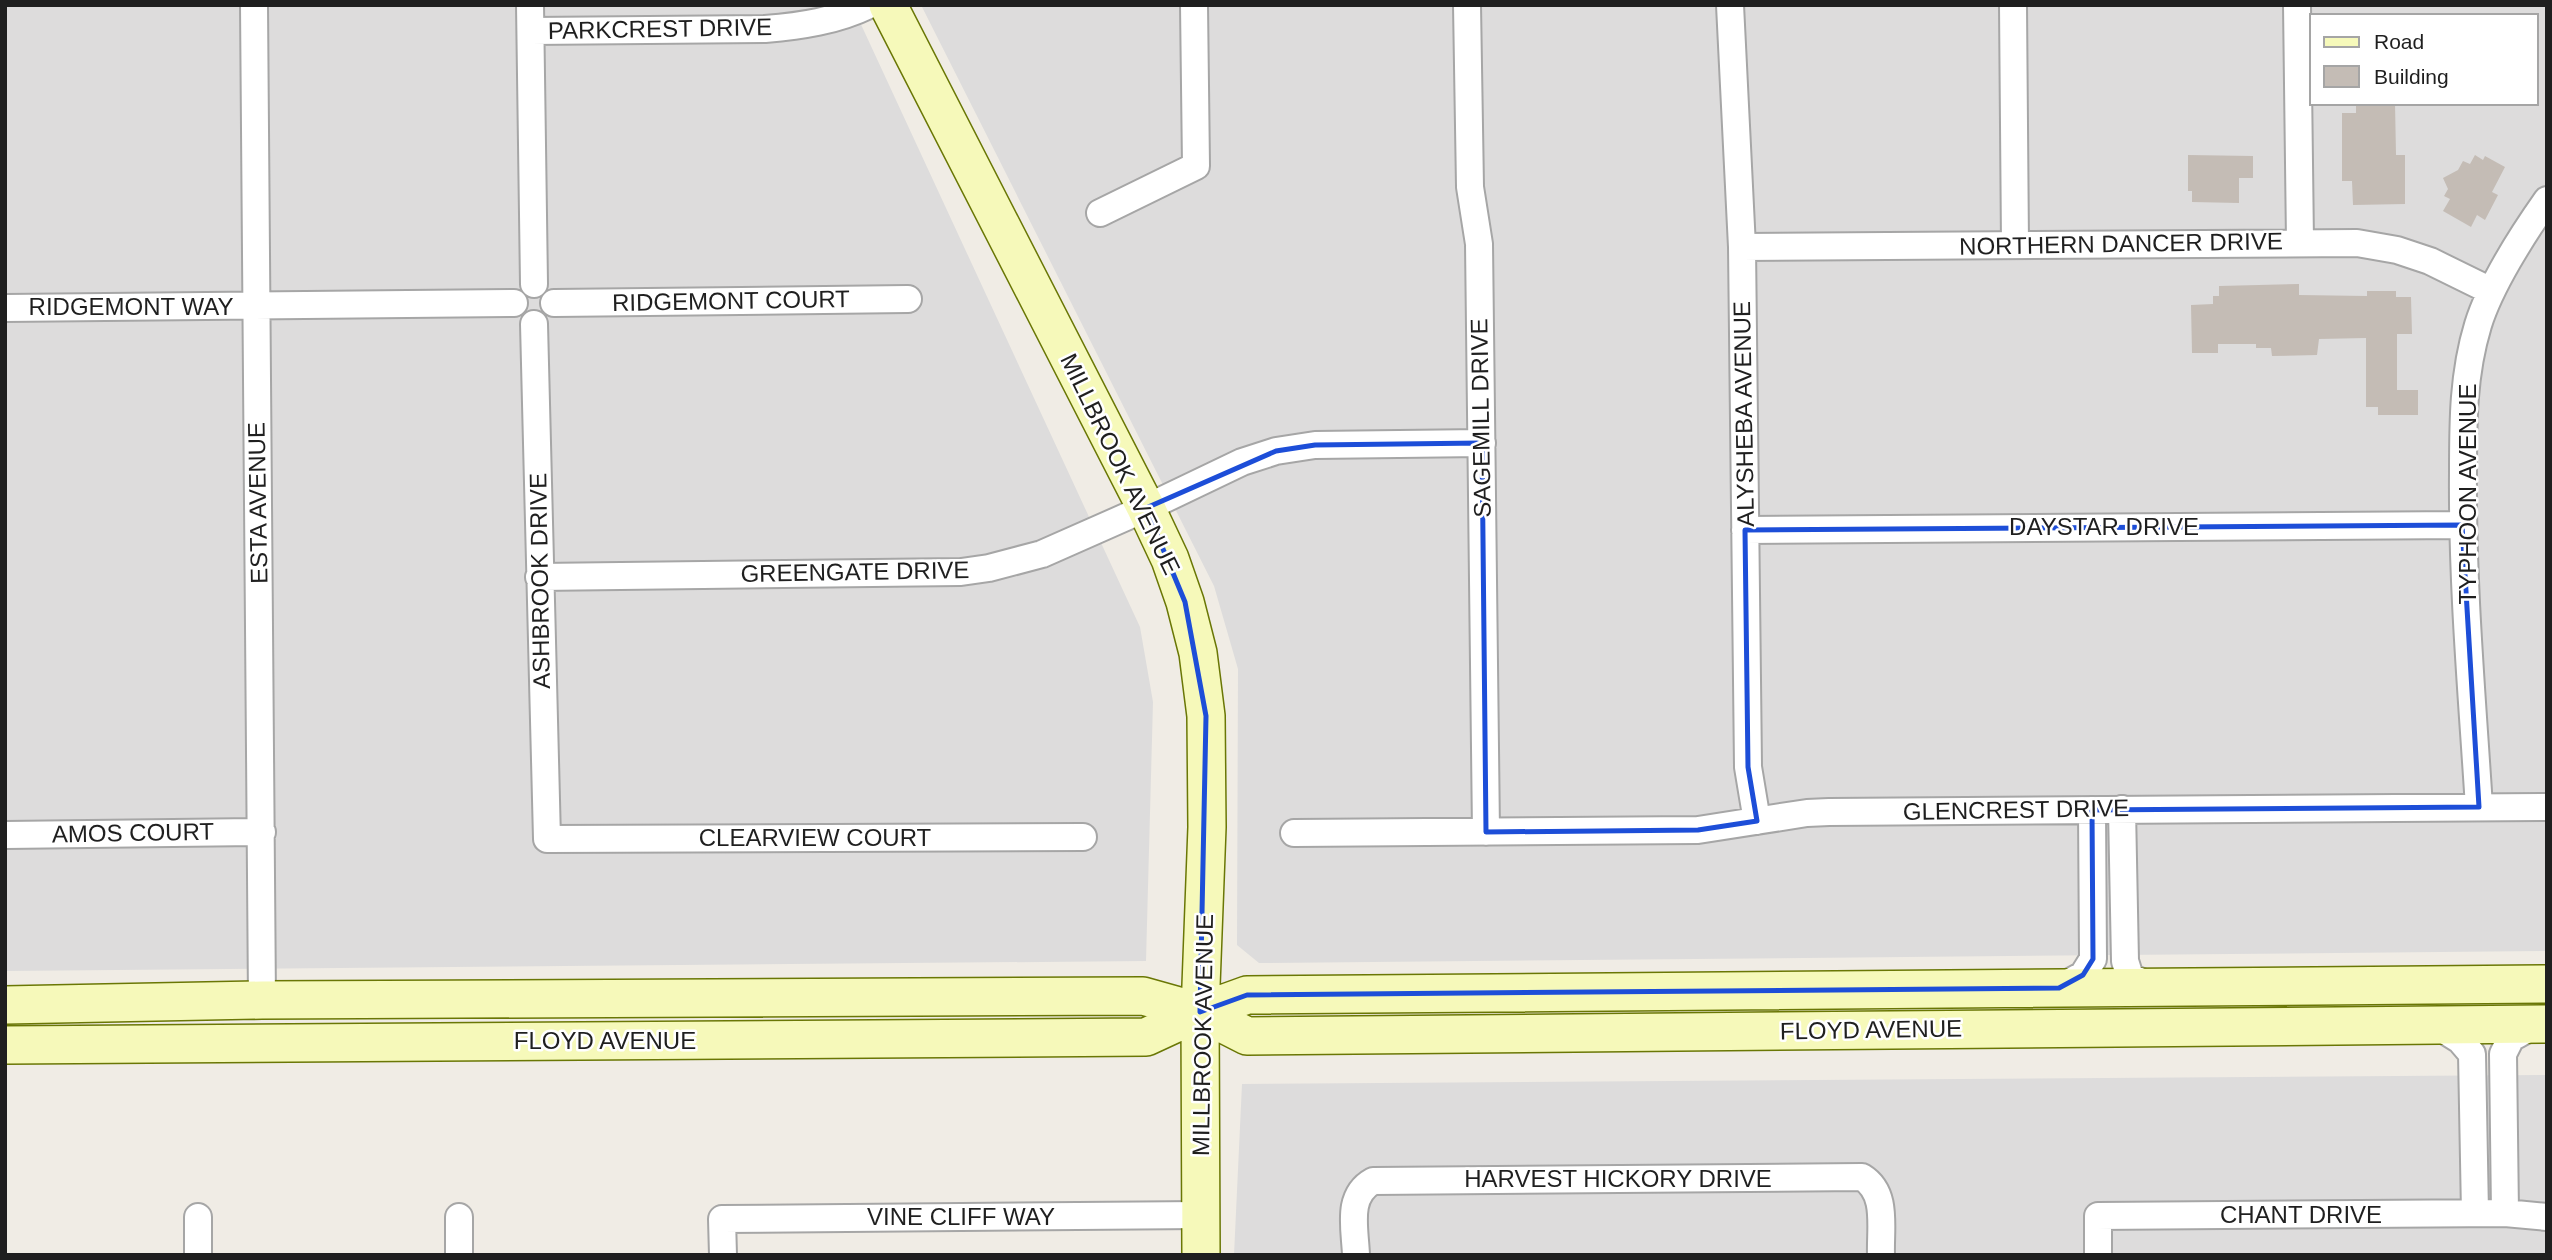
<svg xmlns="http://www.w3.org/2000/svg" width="2552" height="1260" viewBox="0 0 2552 1260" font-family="Helvetica,sans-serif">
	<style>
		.residential { fill: #dddcdc; fill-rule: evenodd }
		.building { fill: #c4bcb5 }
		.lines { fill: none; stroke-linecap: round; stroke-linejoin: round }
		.street-casing { stroke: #a6a6a6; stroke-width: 30 }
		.secondary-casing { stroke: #6a7705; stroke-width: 40 }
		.street { stroke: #fff; stroke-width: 26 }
		.secondary { stroke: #f6f9ba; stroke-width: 37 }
		.marked { fill: none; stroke: #1d4ed8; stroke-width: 5; stroke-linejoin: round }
		.labels { text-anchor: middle; stroke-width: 5; stroke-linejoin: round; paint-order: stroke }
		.street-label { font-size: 24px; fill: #1f1f1f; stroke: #fff }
	</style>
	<rect width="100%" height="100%" fill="#f0ece5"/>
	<path class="residential" d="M5,5H852L1140,627L1153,702L1146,961L5,971Z
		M921,5H2547V951L1259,963L1237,945L1238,669L1214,586ZM2312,16H2536V103H2312Z
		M2547,1075V1255H1234L1242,1084Z"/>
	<path class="building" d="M2356,103H2395L2396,155H2405V204L2353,205L2352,181H2342V113H2356Z
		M2188,155L2253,156V178H2239V203L2192,202V191H2188Z
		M2475,155L2483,160L2485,156L2505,167L2492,192L2498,195L2485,220L2477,215L2471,227L2443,211L2450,199L2444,196L2448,189L2443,178L2458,170L2463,161L2470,164Z
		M2299,284V295L2367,296V291H2396V297H2411L2412,334H2397V390H2418V415H2378V407H2366V338L2319,339L2317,355L2272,356L2271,348H2256V344H2218V353H2192L2191,305L2213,304V296H2219V286Z"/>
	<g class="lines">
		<defs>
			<path id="street" d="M254,5L262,1000
				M530,5L534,284
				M1467,5L1470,187L1479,244L1486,832
				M1730,5L1742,247L1748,767L1757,821
				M2013,5L2015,245
				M2297,5L2300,242
				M531,31L765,29C801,26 836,21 869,5
				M1100,213L1196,166L1194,5
				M1742,247L2357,243L2397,250L2430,261L2491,291
				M554,303L908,299
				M5,308L514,303
				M534,324L547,839L1083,837
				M1745,530L2462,525
				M539,577L961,572L989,568L1042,554L1146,508L1242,462L1276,451L1315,445L1482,443
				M2479,807C2472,696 2462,584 2463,473C2463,422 2463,374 2478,325C2490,286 2523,234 2547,200
				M2122,809L2125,961L2130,977L2154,987
				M1294,833L1698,830L1807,813L1829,812L2547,807
				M5,835L262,832
				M2059,988L2083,975L2093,959L2092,810
				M2436,1025L2460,1040L2472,1054L2475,1213
				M2505,1213L2503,1054L2511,1038L2537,1024
				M198,1217V1255
				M459,1217V1255
				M723,1255L722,1219L1201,1215
				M1356,1255C1355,1228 1346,1196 1373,1181L1862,1177C1888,1193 1880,1227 1881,1255
				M2098,1255V1216L2505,1213L2547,1217"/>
			<path id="secondary" d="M888,5L1146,508L1170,559L1185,602L1198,653L1206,716L1207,827L1200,1012L1201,1255
				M5,1005L262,1000L1143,996L1200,1012L1247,995L2547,984
				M5,1045L1146,1037L1200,1012L1247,1036L2547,1024"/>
		</defs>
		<use href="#street" class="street-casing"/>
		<use href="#secondary" class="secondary-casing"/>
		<use href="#street" class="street"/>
		<use href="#secondary" class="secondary"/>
	</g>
	<path class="marked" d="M1482,443L1486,832L1698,830L1757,821L1748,767L1745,530L2462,525L2479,807L2092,810L2093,959L2083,975L2059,988L1247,995L1200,1012L1206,716L1185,602L1146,508L1276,451L1315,445Z"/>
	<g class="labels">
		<g class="street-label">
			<text transform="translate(660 29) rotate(-1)" y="8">PARKCREST DRIVE</text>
			<text transform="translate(2121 244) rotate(-1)" y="8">NORTHERN DANCER DRIVE</text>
			<text transform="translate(731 301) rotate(-1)" y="8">RIDGEMONT COURT</text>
			<text x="131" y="315">RIDGEMONT WAY</text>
			<text transform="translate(1744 414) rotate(-91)" y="8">ALYSHEBA AVENUE</text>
			<text transform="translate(1481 418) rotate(-91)" y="8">SAGEMILL DRIVE</text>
			<text transform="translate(1120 464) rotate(64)" y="8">MILLBROOK AVENUE</text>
			<text transform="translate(2468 494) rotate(-90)" y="8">TYPHOON AVENUE</text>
			<text transform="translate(258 503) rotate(-91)" y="8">ESTA AVENUE</text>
			<text x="2104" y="535">DAYSTAR DRIVE</text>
			<text transform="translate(855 572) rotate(-1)" y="8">GREENGATE DRIVE</text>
			<text transform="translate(540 581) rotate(-91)" y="8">ASHBROOK DRIVE</text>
			<text transform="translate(2016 810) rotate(-1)" y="8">GLENCREST DRIVE</text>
			<text transform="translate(133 833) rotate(-1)" y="8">AMOS COURT</text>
			<text x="815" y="846">CLEARVIEW COURT</text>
			<text transform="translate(1871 1030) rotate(-1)" y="8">FLOYD AVENUE</text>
			<text transform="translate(1203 1035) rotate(-89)" y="8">MILLBROOK AVENUE</text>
			<text x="605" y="1049">FLOYD AVENUE</text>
			<text x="1618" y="1187">HARVEST HICKORY DRIVE</text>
			<text x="2301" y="1223">CHANT DRIVE</text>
			<text x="961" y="1225">VINE CLIFF WAY</text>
		</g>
	</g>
	<rect width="2552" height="1260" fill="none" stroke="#1f1f1f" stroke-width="14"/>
	<rect x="2310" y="14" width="228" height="91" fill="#ffffff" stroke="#a5a5a5" stroke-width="2"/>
	<rect x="2324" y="37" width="35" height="10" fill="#f6f9ba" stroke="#a5a5a5" stroke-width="2"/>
	<text x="2374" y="49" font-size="21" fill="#1f1f1f">Road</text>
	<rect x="2324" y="66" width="35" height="21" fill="#c4bcb5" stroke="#a5a5a5" stroke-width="2"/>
	<text x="2374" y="84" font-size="21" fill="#1f1f1f">Building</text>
</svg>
